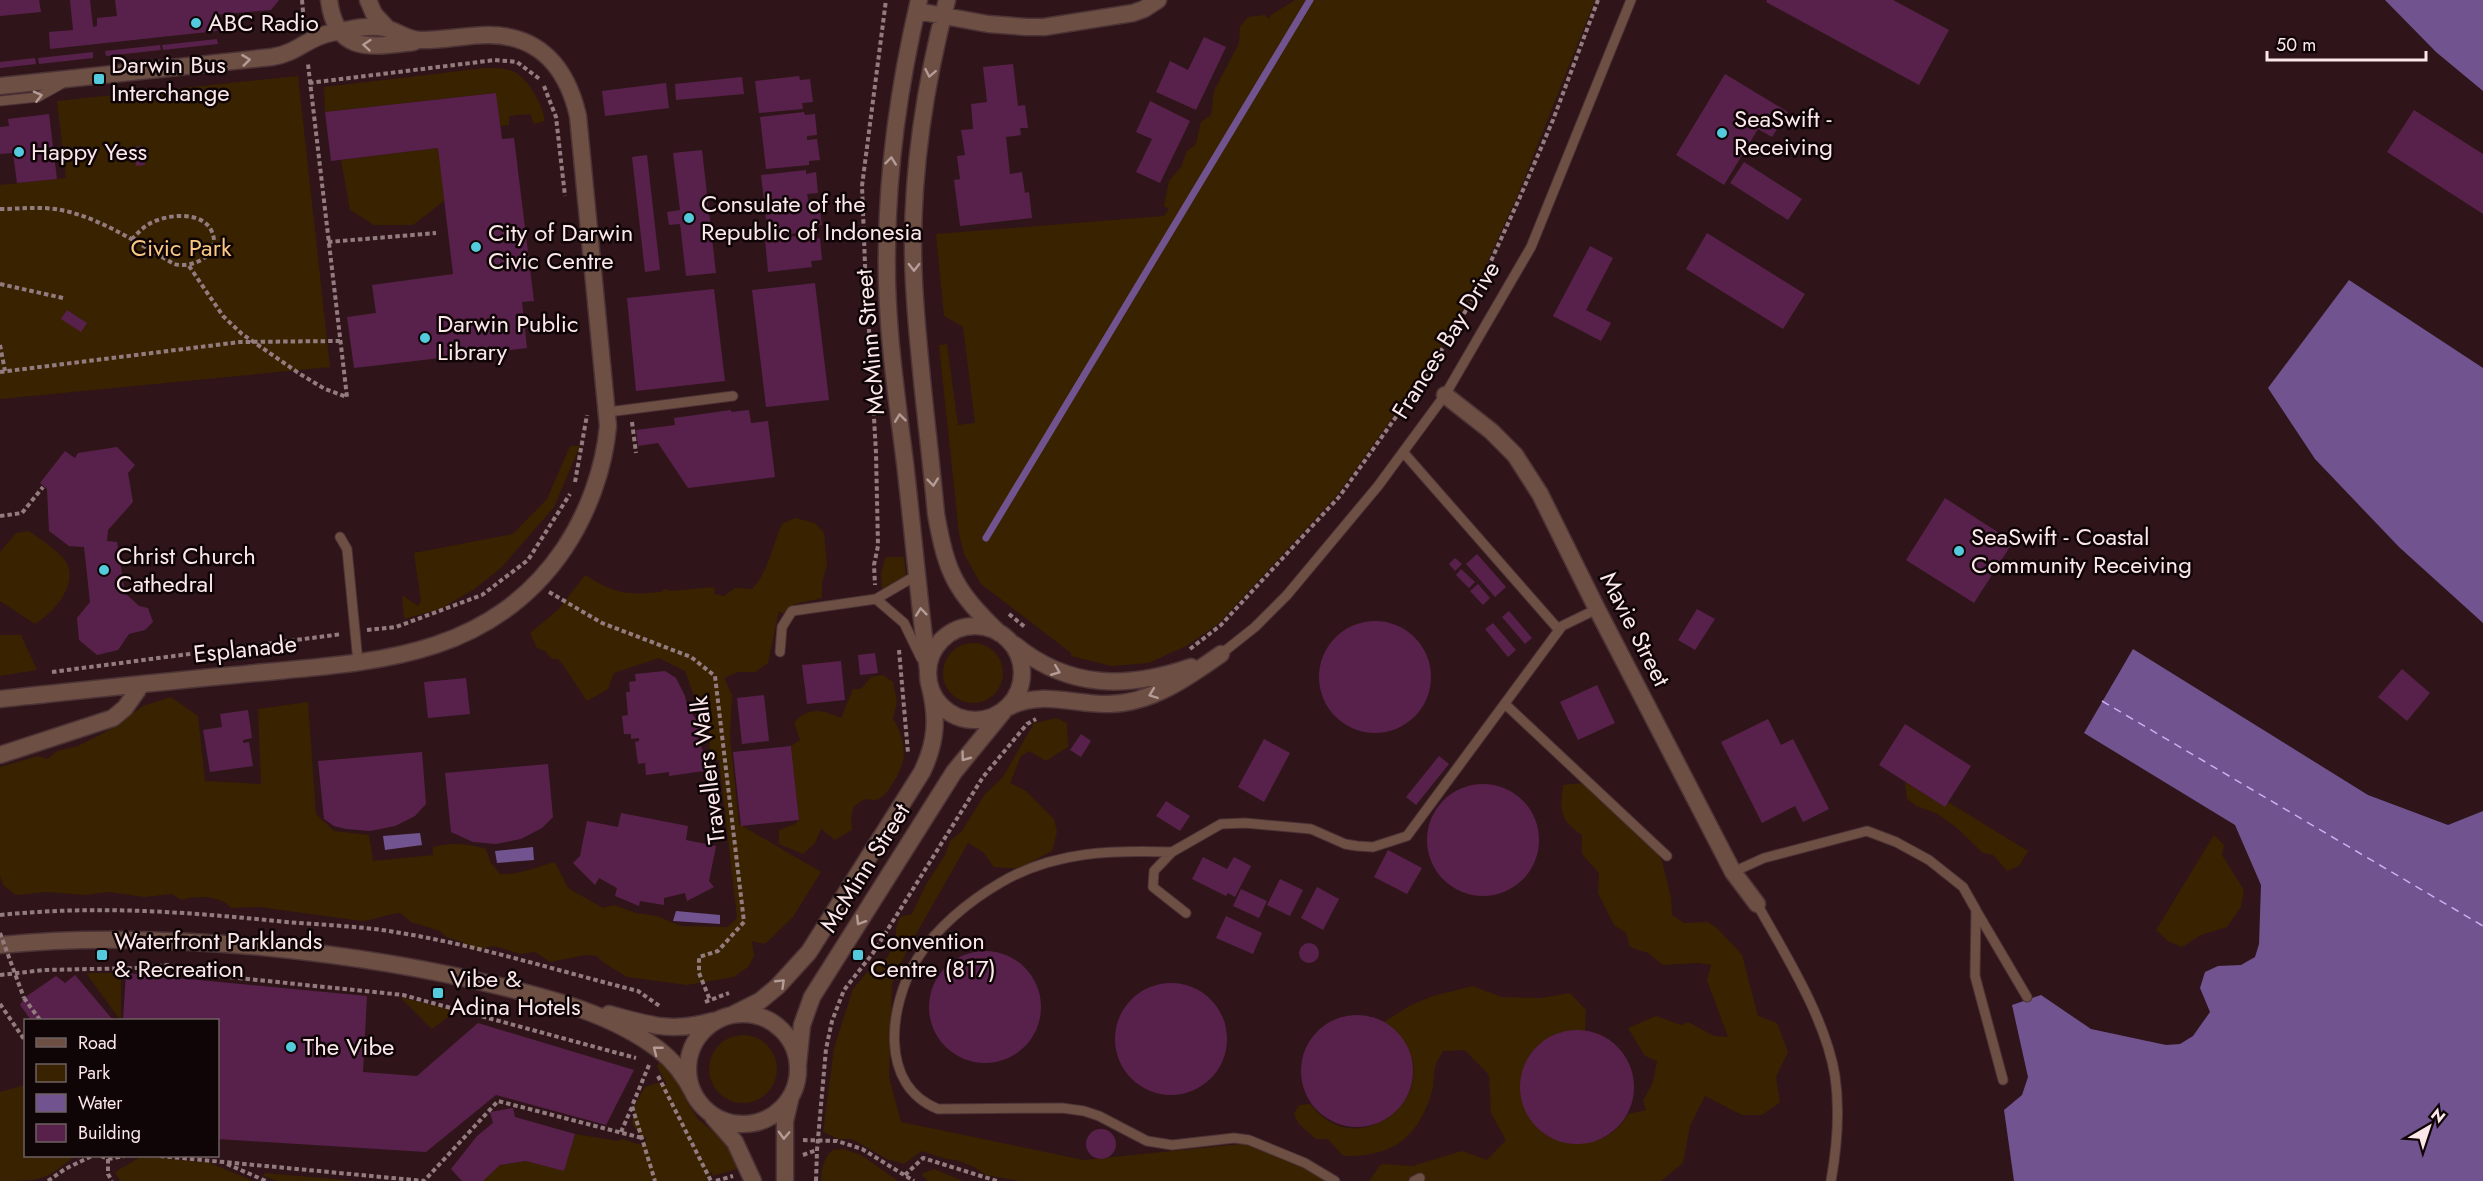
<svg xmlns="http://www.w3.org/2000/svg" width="2483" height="1181" viewBox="0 0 2483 1181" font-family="Jost,sans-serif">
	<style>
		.green { fill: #392200 }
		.water { fill: #70538f }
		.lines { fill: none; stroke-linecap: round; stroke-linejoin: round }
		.stream { stroke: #70538f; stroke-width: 7 }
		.ferry { stroke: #ceadf3; stroke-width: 1.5; stroke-dasharray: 8 6; stroke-linecap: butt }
		.building { fill: #58214b }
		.service-casing { stroke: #4c3336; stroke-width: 11 }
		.minor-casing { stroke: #4c3336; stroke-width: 19 }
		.path { stroke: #937c7f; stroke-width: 4; stroke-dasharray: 4.5 3; stroke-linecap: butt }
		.service { stroke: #6d4f44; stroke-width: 9 }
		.minor { stroke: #6d4f44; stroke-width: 16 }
		.path-bridge { stroke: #937c7f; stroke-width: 4; stroke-dasharray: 4.5 3; stroke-linecap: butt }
		.oneway { stroke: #b49c97 }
		.poi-dot { fill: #54cadd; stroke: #100506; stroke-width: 2 }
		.labels { text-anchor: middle; stroke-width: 5; stroke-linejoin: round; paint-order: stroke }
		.poi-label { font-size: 24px; fill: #fce8ea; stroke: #100506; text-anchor: start }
		.park-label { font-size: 24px; fill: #fbc884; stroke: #100506 }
		.street-label { font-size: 24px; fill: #fce8ea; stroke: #100506 }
	</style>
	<rect width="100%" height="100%" fill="#2f1519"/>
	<path class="green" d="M1295,0H1595L1517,197L1473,293L1426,371L1337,495L1218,624L1186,646L1149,663L1111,666L1071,656V653L981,584L964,554L959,534L939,345L947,344L958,425L975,423L963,327L944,316L936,234L1164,216L1169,209L1164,206L1169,181L1181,167L1187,151L1196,144L1201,122L1211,115L1214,91L1239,43L1240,27L1248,17L1265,15L1269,19L1271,15Z
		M485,68C493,68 502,68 510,70C527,75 543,105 545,121L534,124L530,114L509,116V125L500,126L496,93L325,112L324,87Z
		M298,76L330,367L0,399V185L66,178L57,101Z
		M438,148L445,200L413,225H374L350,210L341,160Z
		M570,446H580L554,507L501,568L473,590L440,609L404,619L402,595L418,606L421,601L414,553L513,534L547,499Z
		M795,518L815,523L824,533L827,565L822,583V598L795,604L785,615L779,611L768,663L755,672H738L724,678L732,695L730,736L739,824L821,872L793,917L765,944L752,941L754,956L749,966L734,977L687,985L627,977L604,963L597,956L586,955L550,962L535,952L521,954L494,946L474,950L463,942L446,937L440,931L411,922L400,913C386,914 375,920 362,921L259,907L231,908C221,895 196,895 182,900L171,894L145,897L108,892L86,895L46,892L16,895L3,885L0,876V767L38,756L48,759L57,751L78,746L113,728L143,706L171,697L198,716L205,781L261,784L258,709L308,702L316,814L334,831L369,835L373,861L433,855V847C452,842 468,844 486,849L491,863L500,874C521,875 535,867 555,862L568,888L603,908L614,905L636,913L657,916L681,926L728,927L737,918L719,760H709L710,735L705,715L697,704L685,671L659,658L614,673L608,689L587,701L563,665L558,659H552L545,651L537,648L530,633L559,609L585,575C616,594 626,595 661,592L665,589L671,591L714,587L715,594L724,596L735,588L752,589C767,575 773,544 782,524Z
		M29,531C39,538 60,552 66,562C79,585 54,612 35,624L0,601V552L16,533Z
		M886,557H904L906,576L895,586L882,590L881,572Z
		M0,635H21L37,670L0,676Z
		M943 673a30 30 0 1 1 60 0a30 30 0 1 1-60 0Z
		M883,675L893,682L897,702L893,719C900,729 904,742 904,755C903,767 890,793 879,799C874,801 870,799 865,799L854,806L851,818L852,830L835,840L821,829L815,843L803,854L779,844V830L795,824L799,820L791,746L800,740L794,722C810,707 821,709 841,718L853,689H861L871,677Z
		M1057,718L1067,723L1068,747L1046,761L1029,751L1021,756L1010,783L1026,791L1054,819L1057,832L1052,851L1029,863L1020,869L994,867L983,852L968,843L908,948L892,984L889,1077L901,1122L1084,1160L1251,1143L1287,1157L1325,1181H1020L986,1175L974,1167L956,1160L946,1159L922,1151L904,1164L887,1159L852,1139H838L823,1132L834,1048L853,989L868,971L887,958L896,940V928L900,917L912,914L925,886L945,855L950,841L962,831L985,794L1003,777L1034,723Z
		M1905,782L1945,807L1948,802L2028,851L2019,866L2007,871L1993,855L1983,853L1957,828L1936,813L1916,806L1907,799Z
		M1583,783L1624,818L1636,834L1655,850L1662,861L1671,897L1672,915L1684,923L1707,922L1717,928L1742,955L1758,1016L1777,1023L1788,1052L1776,1077L1780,1102L1762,1115H1742L1705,1096L1690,1126L1683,1163L1661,1181H1369L1381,1164L1412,1166L1462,1151L1487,1160L1506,1140L1491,1113L1489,1075L1465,1050L1443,1051C1440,1057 1436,1062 1435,1068C1433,1076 1434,1084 1432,1091C1418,1139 1392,1157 1343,1156L1328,1139H1316L1298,1123L1294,1113L1299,1105L1310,1104C1315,1109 1321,1116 1327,1120C1370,1148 1429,1101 1410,1053C1405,1039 1396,1031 1384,1022L1409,1006L1433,996L1473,986L1501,997L1541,998L1570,993L1586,1010L1585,1031C1578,1031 1569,1030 1562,1032C1496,1053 1515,1150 1584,1143C1594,1142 1605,1138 1613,1132C1619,1127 1624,1120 1628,1114L1646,1110L1643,1101L1653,1082L1657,1061L1645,1056L1628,1028L1656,1016L1681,1025L1688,1022L1714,1036L1728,1037L1707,980L1711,965L1698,963L1663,965L1648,953L1630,947L1626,933L1614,925L1598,893L1599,873L1582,854V835C1559,819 1560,811 1563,785Z
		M2214,835L2224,845L2222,855L2244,890L2241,907L2227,927L2201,935L2182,947L2168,941L2156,930Z
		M86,973H121V1020H120Z
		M400,997L456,1011L432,1029Z
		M709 1069a34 34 0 1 1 68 0a34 34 0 1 1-68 0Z
		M661,1060L677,1080L688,1104L699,1120L716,1134L731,1152L740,1168L713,1176L711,1171L708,1181H483L500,1165L526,1161L564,1170L575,1134L618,1141L622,1139L641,1145L647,1139L639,1134L632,1123L636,1103L645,1087L657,1083L666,1084L657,1066Z
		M25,1085L26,1156H74C47,1181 37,1181 0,1181V1092Z
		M844,1149L861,1155L898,1181H821C822,1167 823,1160 832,1150Z
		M142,1156L210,1163L253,1181H120L115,1172Z
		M934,1169L963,1181H928L921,1174Z
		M264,1173L357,1181H277L264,1176Z"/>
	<path class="water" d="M2385,0H2483V91L2436,52Z
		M2349,280L2483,368V623L2399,547L2315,459L2268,388Z
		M2133,649L2368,795L2448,825L2483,811V1181H2014L2004,1110L2022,1095L2028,1077L2012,1005L2041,995L2091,1029L2166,1045L2180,1044L2193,1036L2210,1012L2200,988L2205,972L2218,966L2241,965L2255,957L2259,944L2261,885L2235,825L2084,733Z
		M420,833L422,845L385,850L383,836Z
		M533,847L534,860L497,863L495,851Z
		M676,911L720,915V924L673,921Z"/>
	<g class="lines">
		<path class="stream" d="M986,538L1310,0"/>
		<path class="ferry" d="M2102,701L2483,926"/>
	</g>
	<path class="building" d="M0,0H39L41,12L0,16Z
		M70,0H90L93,27L97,26V18L117,16L115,0H279L271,10L215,15L217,31L50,49L49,32L73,30Z
		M1767,0H1893L1949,30L1919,85L1766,2Z
		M1204,37L1226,47L1196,110L1156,92L1170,61L1188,70Z
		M217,39L218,44L163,50L162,45Z
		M160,45L161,50L106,56L105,51Z
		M93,52V58L39,64L38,58Z
		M35,58L36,64L0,68V62Z
		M1013,64L1018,106L1025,105L1028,128H1020L1021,135L1006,137L1010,174L1022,172L1025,193L1029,192L1032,218L960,226L954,180L960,179L957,156L965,155L961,130L973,129L971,104L987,102L983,67Z
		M1725,74L1788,112L1772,137L1758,129L1724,185L1676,155Z
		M799,76L800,80L810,79L813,102L802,103L803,109L759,113L755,81Z
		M742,77L744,94L676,100L675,84Z
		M666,83L669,108L605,116L602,91Z
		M496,93L502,139L514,138L534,301L522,302L527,348L354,368L347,317L376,313L372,285L453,274L438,148L331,161L325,112Z
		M1150,101L1190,121L1160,183L1136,172L1152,139L1136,132Z
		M2414,110L2483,154V214L2387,152Z
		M804,112L805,115L815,114L817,135L807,136V140L817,139L820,160L809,161V165L766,169L760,117Z
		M49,114L57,179L17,183L13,153L0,154V127L9,126L8,119Z
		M143,146L145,165L136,166L134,147Z
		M702,150L716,273L686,276L680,224L669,225L667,212L680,210L673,153Z
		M647,155L660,270L645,272L632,157Z
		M1744,162L1802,199L1788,220L1730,183Z
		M806,170V174L816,172L818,193L807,194L809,204L819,203L822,225L811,226V232L768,236L761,175Z
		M1707,233L1805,294L1783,329L1686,269Z
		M808,235L809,239L820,238L822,260L811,261L812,267L768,272L765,239Z
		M1590,246L1613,258L1586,310L1611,323L1601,341L1553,316Z
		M815,283L829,400L766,407L752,290Z
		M714,289L725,381L636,391L627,298Z
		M67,310L87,323L81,332L61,319Z
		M731,410V412L749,410L751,423L768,421L775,477L688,488L658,443L638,446L636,430L675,425L674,418Z
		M117,447L135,465L128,473L133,502L108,530L107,541L117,542L125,593L139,606L148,608L153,622L145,630L129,634L118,650L97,655L79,640L77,618L90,602L84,547L69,546L49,531L47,489L40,483L65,451L75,458L78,453Z
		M1945,498L2013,542L1974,603L1906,560Z
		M1477,554L1506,587L1495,597L1466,564Z
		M1455,558L1462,564L1455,571L1449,564Z
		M1461,569L1475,582L1469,588L1456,575Z
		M1478,584L1490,598L1483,605L1470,591Z
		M1697,609L1715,619L1695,650L1678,640Z
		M1509,611L1532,638L1525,644L1502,617Z
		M1319 677a56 56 0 1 1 112 0a56 56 0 1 1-112 0Z
		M1493,623L1516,650L1508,657L1485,629Z
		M875,653L878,673L860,675L858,655Z
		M841,661L845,700L807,704L802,665Z
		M2402,669L2430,693L2407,721L2378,697Z
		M665,671L676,678L685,696L687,705L700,726L699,742L706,758L704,771L669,776V772L646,775L645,763L638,764L635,742L639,741V738L631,739V734H624L622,716L628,715L626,692H630L629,682L636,681L635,674Z
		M466,678L470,714L428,718L424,682Z
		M1597,685L1615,723L1578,740L1560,702Z
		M764,695L769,741L742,744L737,698Z
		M248,710L252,738L243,740V743L249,742L253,766L210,772L203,730L222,727L220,714Z
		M1768,719L1781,745L1793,739L1829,809L1803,822L1795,806L1762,823L1721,742Z
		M1905,724L1971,766L1945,807L1879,765Z
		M1081,734L1091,741L1081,757L1070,750Z
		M1264,739L1290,753L1264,802L1238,787Z
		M791,746L799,820L741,826L733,752Z
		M422,752L426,804L415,816L395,826L370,831L346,829L334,826L324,819L318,761Z
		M1439,756L1449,764L1416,805L1406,797Z
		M548,764L553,817L542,828L521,839L496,844L473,842L451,832L445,773Z
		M1427 840a56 56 0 1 1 112 0a56 56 0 1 1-112 0Z
		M1166,801L1190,816L1180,831L1156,816Z
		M621,813L688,826L686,840L716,846L709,881L714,887L687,901L685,893L664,898V905L640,901L639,906L615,896L617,888L599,878L595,885L573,863L580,856L587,821L618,827Z
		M1388,850L1422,868L1407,894L1374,877Z
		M1203,857L1227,869L1234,857L1251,866L1235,897L1228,893L1226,896L1192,879Z
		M1280,879L1303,890L1290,916L1267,905Z
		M1317,887L1339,899L1323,930L1301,918Z
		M1241,889L1267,901L1259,918L1233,906Z
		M1226,916L1262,933L1253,954L1216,938Z
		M1299 953a10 10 0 1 1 20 0a10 10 0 1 1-20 0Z
		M929 1007a56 56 0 1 1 112 0a56 56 0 1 1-112 0Z
		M126,973L367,996L363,1072L417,1076L478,1023L634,1070L606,1125L496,1095L426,1152L218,1139V1020H123Z
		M75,975L113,1020H31L20,1005L24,998L56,976L65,983Z
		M1115 1039a56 56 0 1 1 112 0a56 56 0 1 1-112 0Z
		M1301 1071a56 56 0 1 1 112 0a56 56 0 1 1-112 0Z
		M1520 1087a57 57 0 1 1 114 0a57 57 0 1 1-114 0Z
		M513,1108L515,1117L575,1134L564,1171L526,1161L500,1165L483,1181H462L451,1169L477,1136L493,1123L490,1112Z
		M1086 1144a15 15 0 1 1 30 0a15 15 0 1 1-30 0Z"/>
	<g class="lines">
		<defs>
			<path id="service" d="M0,101L38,97L65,82
				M608,412L733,396
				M1403,452L1559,630
				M340,537L347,549L358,662
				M876,599L904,623L921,658
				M780,652L782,627L792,611L876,599L917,575
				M1221,654L1255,627L1287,595L1378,486L1445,395L1531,247L1631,0
				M1505,704L1667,856
				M1172,852C1112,850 1054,851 1000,883C969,901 936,928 917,959C889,1005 878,1085 938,1109L1062,1108L1084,1111L1099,1116L1147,1141L1172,1145L1234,1138L1249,1140L1305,1163L1335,1181
				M1733,872L1764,858L1867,831L1896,842L1929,860L1963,887L1976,910L1975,976L2003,1080
				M1757,904C1785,954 1826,1019 1835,1076C1840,1110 1837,1147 1831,1181
				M1977,912L2027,997
				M1186,913L1153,887L1154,871L1172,852L1221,824L1245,823L1311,829L1345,844L1357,846L1373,847L1407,836L1562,626L1597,609
				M1414,1181L1420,1178"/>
			<path id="minor" d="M329,0C336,55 371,47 414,42
				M368,0L374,14L387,28
				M919,0C900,81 888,163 887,246C885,319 896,392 905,463C913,532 919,601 928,670
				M947,0C923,92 909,188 914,283C918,360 929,437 936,514C947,575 955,590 999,633
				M917,11L988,24L1027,27H1044L1133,13L1144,9L1158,0
				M0,86L272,57C298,53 308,37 331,33C347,30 369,24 385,28C397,31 406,39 419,40C442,41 465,35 488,35C540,35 567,68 578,116L608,426C604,469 588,513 564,549C485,665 360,662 235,675C156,682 78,691 0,699
				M1445,395L1491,431L1515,455L1540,494L1597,609L1733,872L1757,904
				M928 673a47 47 0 1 1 94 0a47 47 0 1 1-94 0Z
				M1015,645C1069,689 1127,689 1191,667
				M1009,707C1040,690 1075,705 1109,704C1152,703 1187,678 1221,654
				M0,755L113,718L125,708L142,684
				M0,945C88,936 174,939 262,947C344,955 423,967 503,987C556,1000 613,1015 658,1049C674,1061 685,1076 694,1094
				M609,1014C650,1025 671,1033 713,1021
				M688 1069a55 55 0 1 1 110 0a55 55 0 1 1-110 0Z
				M732,1015L760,1001L778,986L809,952L922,772C936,743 938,719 930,687
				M798,1064L802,1025L812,997L954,772L1003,712
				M713,1117L735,1142L753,1181
				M785,1181V1121L790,1100"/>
		</defs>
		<use href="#service" class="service-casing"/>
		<use href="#minor" class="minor-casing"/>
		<path class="path" d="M302,0L304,23
			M309,83L495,60L517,62L541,80
			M544,86L556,117L565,196
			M0,209C19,209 42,206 61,210C101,218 139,244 174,264C192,269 222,255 212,232C203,210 166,214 149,224C142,228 137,234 131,240
			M328,242L436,233
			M189,266L223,316L242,334L300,374L325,389L347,397L308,64
			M0,284L63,298
			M866,291L862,186L886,0
			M869,329L876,453L878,546L874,565L875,585
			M0,345L5,371
			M0,372L240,342L340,341
			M632,422L636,453
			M575,482L587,415
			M0,516L22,513L43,487
			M549,592L602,623L691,657L715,676L744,922L718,951L699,957V973L710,1000
			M1009,614L1026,628
			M367,630L396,627L482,595L528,560L570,494
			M1190,649L1221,625L1339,497L1428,372L1476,294L1520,197L1553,120L1598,0
			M899,650L908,753
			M52,672L342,634
			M0,915C98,905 189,912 286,922C322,925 360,926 395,932C477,945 558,971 638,991L661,1007
			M0,975L44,970L139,968L168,965L199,974L403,995L636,1058
			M24,998L40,1020
			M705,1002L729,993
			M0,1004L26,1042
			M649,1065L632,1106L655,1181
			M658,1076L711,1181
			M621,1132L632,1107
			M803,1140L837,1141L862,1149L914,1181
			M803,1155L817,1150
			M101,1156L108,1159V1174L112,1181
			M160,1156L424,1181L498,1101L642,1138
			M108,1159L124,1156
			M227,1164L266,1181
			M905,1175L923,1158L997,1181
			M48,1181L65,1169L92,1156
			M716,1181L733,1176
			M816,1181L817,1150L826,1049L832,1021L844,990L873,953L983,777L1027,724L1036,719"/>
		<use href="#service" class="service"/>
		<use href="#minor" class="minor"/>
		<path class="path-bridge" d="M0,933L24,998"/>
	</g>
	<defs><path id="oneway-chevron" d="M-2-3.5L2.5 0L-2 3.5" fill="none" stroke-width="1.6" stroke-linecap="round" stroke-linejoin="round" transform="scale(1.5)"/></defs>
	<g class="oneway">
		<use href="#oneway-chevron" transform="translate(367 45) rotate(-175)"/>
		<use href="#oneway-chevron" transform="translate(246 60) rotate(-7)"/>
		<use href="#oneway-chevron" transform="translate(930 73) rotate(101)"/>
		<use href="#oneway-chevron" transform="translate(38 96) rotate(-14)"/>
		<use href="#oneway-chevron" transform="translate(891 161) rotate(-84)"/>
		<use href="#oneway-chevron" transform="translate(914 267) rotate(90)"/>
		<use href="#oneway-chevron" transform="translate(900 418) rotate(-97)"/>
		<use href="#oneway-chevron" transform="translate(933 482) rotate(84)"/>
		<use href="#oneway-chevron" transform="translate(921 612) rotate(-96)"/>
		<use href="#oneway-chevron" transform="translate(1056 671) rotate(22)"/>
		<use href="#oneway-chevron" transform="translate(1153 694) rotate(159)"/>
		<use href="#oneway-chevron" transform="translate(965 757) rotate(127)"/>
		<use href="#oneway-chevron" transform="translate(860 921) rotate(122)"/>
		<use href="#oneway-chevron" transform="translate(781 983) rotate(-44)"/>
		<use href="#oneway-chevron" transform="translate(657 1050) rotate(-142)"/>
		<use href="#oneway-chevron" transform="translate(784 1135) rotate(92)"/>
	</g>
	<g class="poi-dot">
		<circle cx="196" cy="23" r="6"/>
		<rect x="93" y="73" width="12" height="12" rx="3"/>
		<circle cx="1722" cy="133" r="6"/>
		<circle cx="19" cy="152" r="6"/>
		<circle cx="689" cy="218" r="6"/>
		<circle cx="476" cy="247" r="6"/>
		<circle cx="425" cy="338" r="6"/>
		<circle cx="1959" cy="551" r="6"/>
		<circle cx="104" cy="570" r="6"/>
		<rect x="96" y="949" width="12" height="12" rx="3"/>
		<rect x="852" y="949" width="12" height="12" rx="3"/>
		<rect x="432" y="987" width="12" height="12" rx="3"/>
		<circle cx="291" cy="1047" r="6"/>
	</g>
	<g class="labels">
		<g class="poi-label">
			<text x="208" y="31">ABC Radio</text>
			<text x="111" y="73">Darwin Bus<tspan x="111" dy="28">Interchange</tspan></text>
			<text x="1734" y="127">SeaSwift -<tspan x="1734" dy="28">Receiving</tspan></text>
			<text x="31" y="160">Happy Yess</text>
			<text x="701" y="212">Consulate of the<tspan x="701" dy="28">Republic of Indonesia</tspan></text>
			<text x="488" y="241">City of Darwin<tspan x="488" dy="28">Civic Centre</tspan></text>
			<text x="437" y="332">Darwin Public<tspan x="437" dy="28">Library</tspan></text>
			<text x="1971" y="545">SeaSwift - Coastal<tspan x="1971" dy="28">Community Receiving</tspan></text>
			<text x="116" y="564">Christ Church<tspan x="116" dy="28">Cathedral</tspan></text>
			<text x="114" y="949">Waterfront Parklands<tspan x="114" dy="28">&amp; Recreation</tspan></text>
			<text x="870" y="949">Convention<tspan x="870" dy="28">Centre (817)</tspan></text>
			<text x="450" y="987">Vibe &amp;<tspan x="450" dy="28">Adina Hotels</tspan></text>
			<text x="303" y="1055">The Vibe</text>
		</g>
		<g class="park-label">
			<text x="181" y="256">Civic Park</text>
		</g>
		<g class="street-label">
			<text transform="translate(1446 340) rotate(-58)" y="8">Frances Bay Drive</text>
			<text transform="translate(870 342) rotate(-95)" y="8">McMinn Street</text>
			<text transform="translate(1635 629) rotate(63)" y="8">Mavie Street</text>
			<text transform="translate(245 649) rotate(-6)" y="8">Esplanade</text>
			<text transform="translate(708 770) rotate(-97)" y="8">Travellers Walk</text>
			<text transform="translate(865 868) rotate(-58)" y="8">McMinn Street</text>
		</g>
	</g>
	<rect x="24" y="1019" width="195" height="138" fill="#100506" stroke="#6e6061" stroke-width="1.5"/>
	<rect x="36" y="1038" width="30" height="9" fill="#6d4f44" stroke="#6e6061" stroke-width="1.5"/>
	<text x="78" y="1049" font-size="18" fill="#fce8ea">Road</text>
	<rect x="36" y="1064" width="30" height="18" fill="#392200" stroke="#6e6061" stroke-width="1.5"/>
	<text x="78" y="1079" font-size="18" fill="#fce8ea">Park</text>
	<rect x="36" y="1094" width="30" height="18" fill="#70538f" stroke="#6e6061" stroke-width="1.5"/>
	<text x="78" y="1109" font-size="18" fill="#fce8ea">Water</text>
	<rect x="36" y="1124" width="30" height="18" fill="#58214b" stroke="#6e6061" stroke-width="1.5"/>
	<text x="78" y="1139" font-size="18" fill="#fce8ea">Building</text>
	<g transform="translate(2429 1127) rotate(39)" stroke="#100506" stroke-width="4.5" paint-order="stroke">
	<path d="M0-4.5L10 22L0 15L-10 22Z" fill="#fce8ea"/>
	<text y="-9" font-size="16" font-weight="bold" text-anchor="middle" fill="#fce8ea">N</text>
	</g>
	<path d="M2267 51v9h159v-9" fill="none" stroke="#fce8ea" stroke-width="3"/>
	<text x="2276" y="51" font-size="18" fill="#fce8ea" stroke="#100506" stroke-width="4.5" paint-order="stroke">50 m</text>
</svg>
